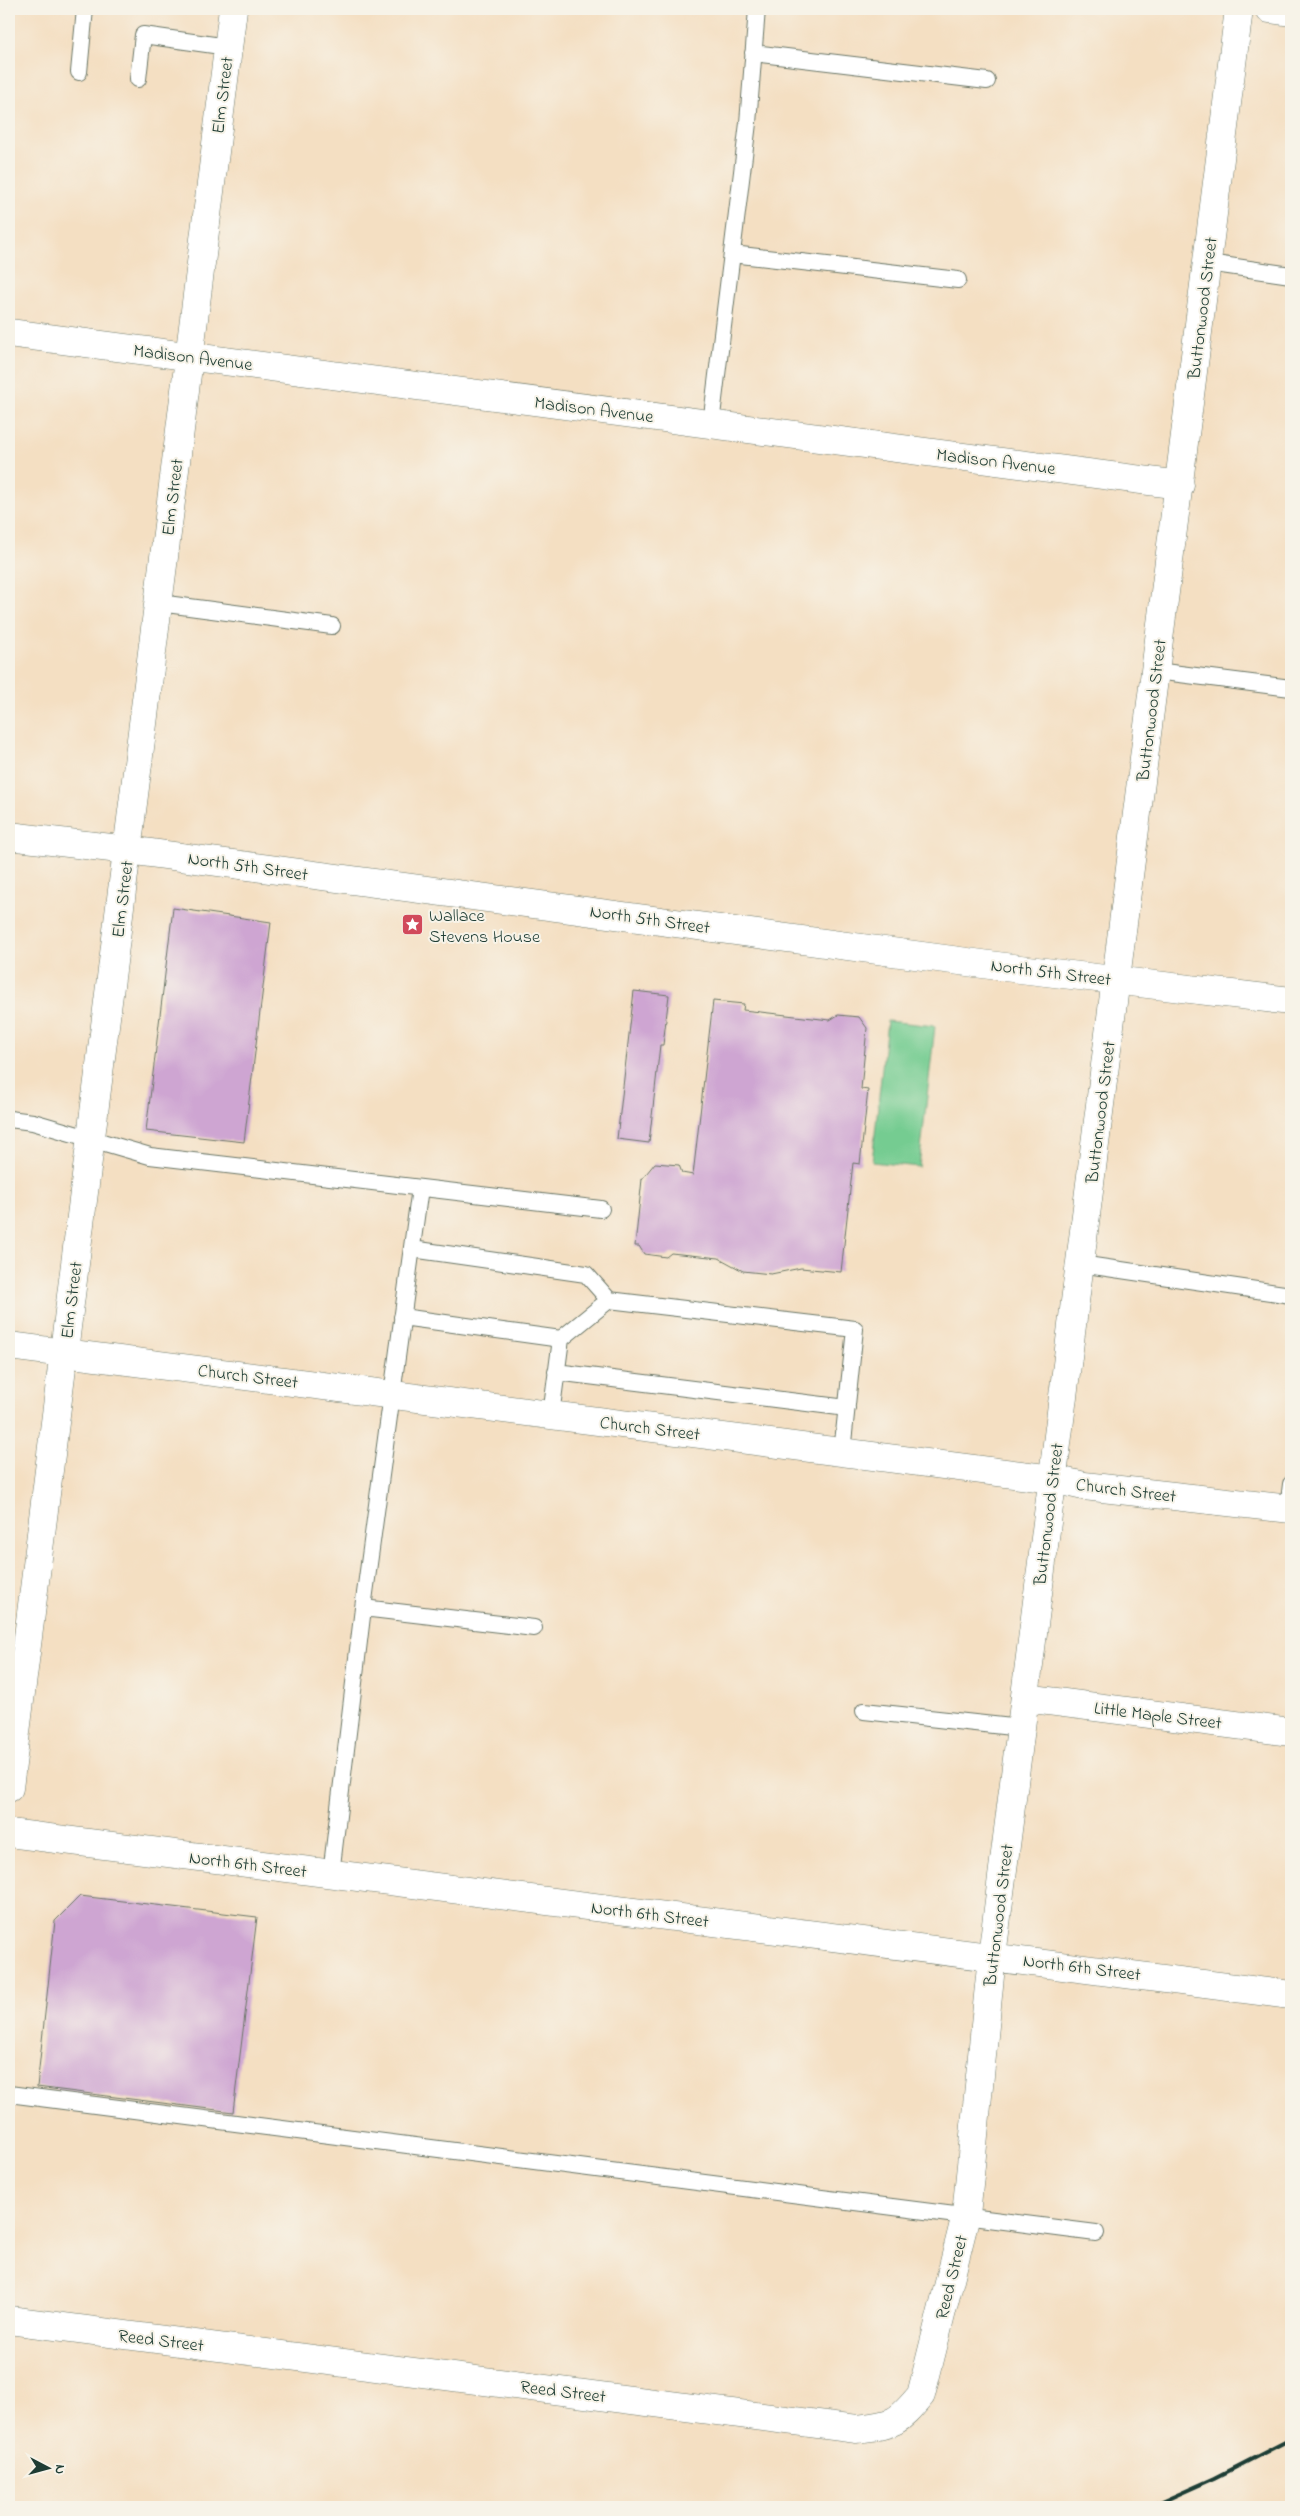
<svg xmlns="http://www.w3.org/2000/svg" width="1300" height="2516" viewBox="0 0 1300 2516" font-family="'Indie Flower',sans-serif">
	<style>
		.green { fill: #74cc91; stroke: #4a8462 }
		.building { fill: #cea5d2 }
		.lines { fill: none; stroke-linecap: round; stroke-linejoin: round }
		.service-casing { stroke: #6a7666; stroke-width: 18 }
		.minor-casing { stroke: #6a7666; stroke-width: 29 }
		.tertiary-casing { stroke: #6a7666; stroke-width: 29 }
		.primary-casing { stroke: #6a7666; stroke-width: 29 }
		.service { stroke: #fff; stroke-width: 16 }
		.minor { stroke: #fff; stroke-width: 28 }
		.tertiary { stroke: #fff; stroke-width: 28 }
		.primary { stroke: #fff; stroke-width: 28 }
		.rail { stroke: #1f3d34; stroke-width: 4 }
		.labels { text-anchor: middle; stroke-width: 4; stroke-linejoin: round; paint-order: stroke }
		.street-label { font-size: 18px; fill: #1f3d34; stroke: #f7f3e8 }
		.poi-label { font-size: 18px; fill: #1f3d34; stroke: #f7f3e8; text-anchor: start }
	</style>
	<rect width="100%" height="100%" fill="#f7f3e8"/>
	<filter id="ink" filterUnits="userSpaceOnUse"><feTurbulence type="fractalNoise" baseFrequency=".02" numOctaves="2"/><feDisplacementMap in="SourceGraphic" scale="10" xChannelSelector="R" yChannelSelector="G"/><feConvolveMatrix kernelMatrix="1 2 1 2 8 2 1 2 1" color-interpolation-filters="sRGB"/></filter>
	<filter id="wash" filterUnits="userSpaceOnUse"><feTurbulence type="fractalNoise" baseFrequency=".0096" numOctaves="4" result="noise"/><feDisplacementMap in="SourceGraphic" scale="20" xChannelSelector="R" yChannelSelector="G"/><feGaussianBlur stdDeviation="1.12" result="paint"/><feColorMatrix in="noise" values="0 0 0 0 0 0 0 0 0 0 0 0 0 0 0 0 0 1.4 0 .05"/><feComposite in="paint" operator="in"/></filter>
	<g filter="url(#wash)">
		<rect width="100%" height="100%" fill="#f4dfc2"/>
		<path class="green" d="M887,1021L935,1026L919,1167L872,1162Z"/>
		<g id="blocks">
			<path class="building" d="M173,908L271,922L244,1142L146,1131Z
				M634,991L669,995L663,1045H660L649,1143L617,1139Z
				M713,1001L744,1004L743,1010L830,1020L838,1015L859,1017L867,1028L861,1089L868,1090L860,1164L853,1163L841,1272L801,1268L771,1274L743,1271L719,1258L671,1253L666,1257L644,1254L639,1246H635L642,1179L655,1163L679,1165L682,1173L693,1175Z
				M80,1896L257,1917L233,2112L37,2087L55,1921Z"/>
		</g>
	</g>
	<g filter="url(#ink)">
		<use href="#blocks" fill-opacity="0" stroke="#6a7666" stroke-width="1"/>
		<g class="lines">
			<defs>
				<path id="service" d="M753,53L987,81
					M79,72L85,9
					M138,79L143,35L228,47
					M732,254L958,280
					M1208,263L1291,275
					M711,424L748,123L757,9
					M159,603L332,626
					M1156,671L1291,688
					M9,1119L33,1122L150,1156L601,1209
					M412,1249L586,1274L609,1300
					M1080,1264L1291,1295
					M402,1317L561,1339
					M556,1372L847,1408
					M551,1415L561,1339L609,1300L855,1329L842,1452
					M1288,1509L1291,1484
					M363,1608L534,1628
					M864,1711L1021,1728
					M331,1874L363,1608L420,1188
					M9,2094L1096,2233"/>
				<path id="minor" d="M9,333L1180,485
					M9,1346L1053,1479L1084,1486L1291,1509
					M1025,1698L1291,1732
					M9,1788L233,9
					M9,2320L857,2429C894,2424 896,2425 921,2395L966,2215"/>
				<path id="tertiary" d="M9,1833L1291,1995
					M966,2215L992,1956L1239,9"/>
				<path id="primary" d="M1269,9L1291,12
					M9,836L128,850L1020,969L1291,1001"/>
			</defs>
			<use href="#service" class="service-casing"/>
			<use href="#minor" class="minor-casing"/>
			<use href="#tertiary" class="tertiary-casing"/>
			<use href="#primary" class="primary-casing"/>
			<use href="#service" class="service"/>
			<use href="#minor" class="minor"/>
			<use href="#tertiary" class="tertiary"/>
			<use href="#primary" class="primary"/>
			<path class="rail" d="M1150,2507L1215,2478L1291,2439"/>
		</g>
	</g>
	<defs>
		<symbol id="sight-square" viewBox="-11 -11 22 22"><rect x="-9" y="-9" width="18" height="18" rx="4" fill="#d1495b" stroke="#f7f3e8"/><path d="M0-6L1.8-2.2L6-1.7L2.9 1.2L3.7 5.4L0 3.3L-3.7 5.4L-2.9 1.2L-6-1.7L-1.8-2.2Z" fill="#fff"/></symbol>
	</defs>
	<g fill-rule="evenodd">
		<use href="#sight-square" x="400" y="912" width="25" height="25"/>
	</g>
	<g class="labels">
		<g class="street-label">
			<text transform="translate(222 95) rotate(-83)" y="6">Elm Street</text>
			<text transform="translate(1202 308) rotate(-83)" y="6">Buttonwood Street</text>
			<text transform="translate(193 357) rotate(7)" y="6">Madison Avenue</text>
			<text transform="translate(594 409) rotate(7)" y="6">Madison Avenue</text>
			<text transform="translate(996 461) rotate(7)" y="6">Madison Avenue</text>
			<text transform="translate(172 497) rotate(-83)" y="6">Elm Street</text>
			<text transform="translate(1151 710) rotate(-83)" y="6">Buttonwood Street</text>
			<text transform="translate(248 866) rotate(8)" y="6">North 5th Street</text>
			<text transform="translate(122 899) rotate(-83)" y="6">Elm Street</text>
			<text transform="translate(650 919) rotate(8)" y="6">North 5th Street</text>
			<text transform="translate(1051 972) rotate(7)" y="6">North 5th Street</text>
			<text transform="translate(1100 1112) rotate(-83)" y="6">Buttonwood Street</text>
			<text transform="translate(71 1300) rotate(-83)" y="6">Elm Street</text>
			<text transform="translate(248 1376) rotate(7)" y="6">Church Street</text>
			<text transform="translate(650 1428) rotate(7)" y="6">Church Street</text>
			<text transform="translate(1126 1490) rotate(7)" y="6">Church Street</text>
			<text transform="translate(1048 1514) rotate(-83)" y="6">Buttonwood Street</text>
			<text transform="translate(1158 1715) rotate(7)" y="6">Little Maple Street</text>
			<text transform="translate(248 1864) rotate(7)" y="6">North 6th Street</text>
			<text transform="translate(650 1914) rotate(7)" y="6">North 6th Street</text>
			<text transform="translate(998 1915) rotate(-83)" y="6">Buttonwood Street</text>
			<text transform="translate(1082 1967) rotate(7)" y="6">North 6th Street</text>
			<text transform="translate(951 2277) rotate(-76)" y="6">Reed Street</text>
			<text transform="translate(161 2340) rotate(7)" y="6">Reed Street</text>
			<text transform="translate(563 2391) rotate(7)" y="6">Reed Street</text>
		</g>
		<g class="poi-label">
			<text x="429" y="921">Wallace<tspan x="429" dy="21">Stevens House</tspan></text>
		</g>
	</g>
	<rect width="1300" height="2516" fill="none" stroke="#f7f3e8" stroke-width="30"/>
	<g transform="translate(48 2468) rotate(96)" stroke="#f7f3e8" stroke-width="4" paint-order="stroke">
	<path d="M0-4L9 19L0 12L-9 19Z" fill="#1f3d34"/>
	<text y="-8" font-size="14" font-weight="bold" text-anchor="middle" fill="#1f3d34">N</text>
	</g>
</svg>
